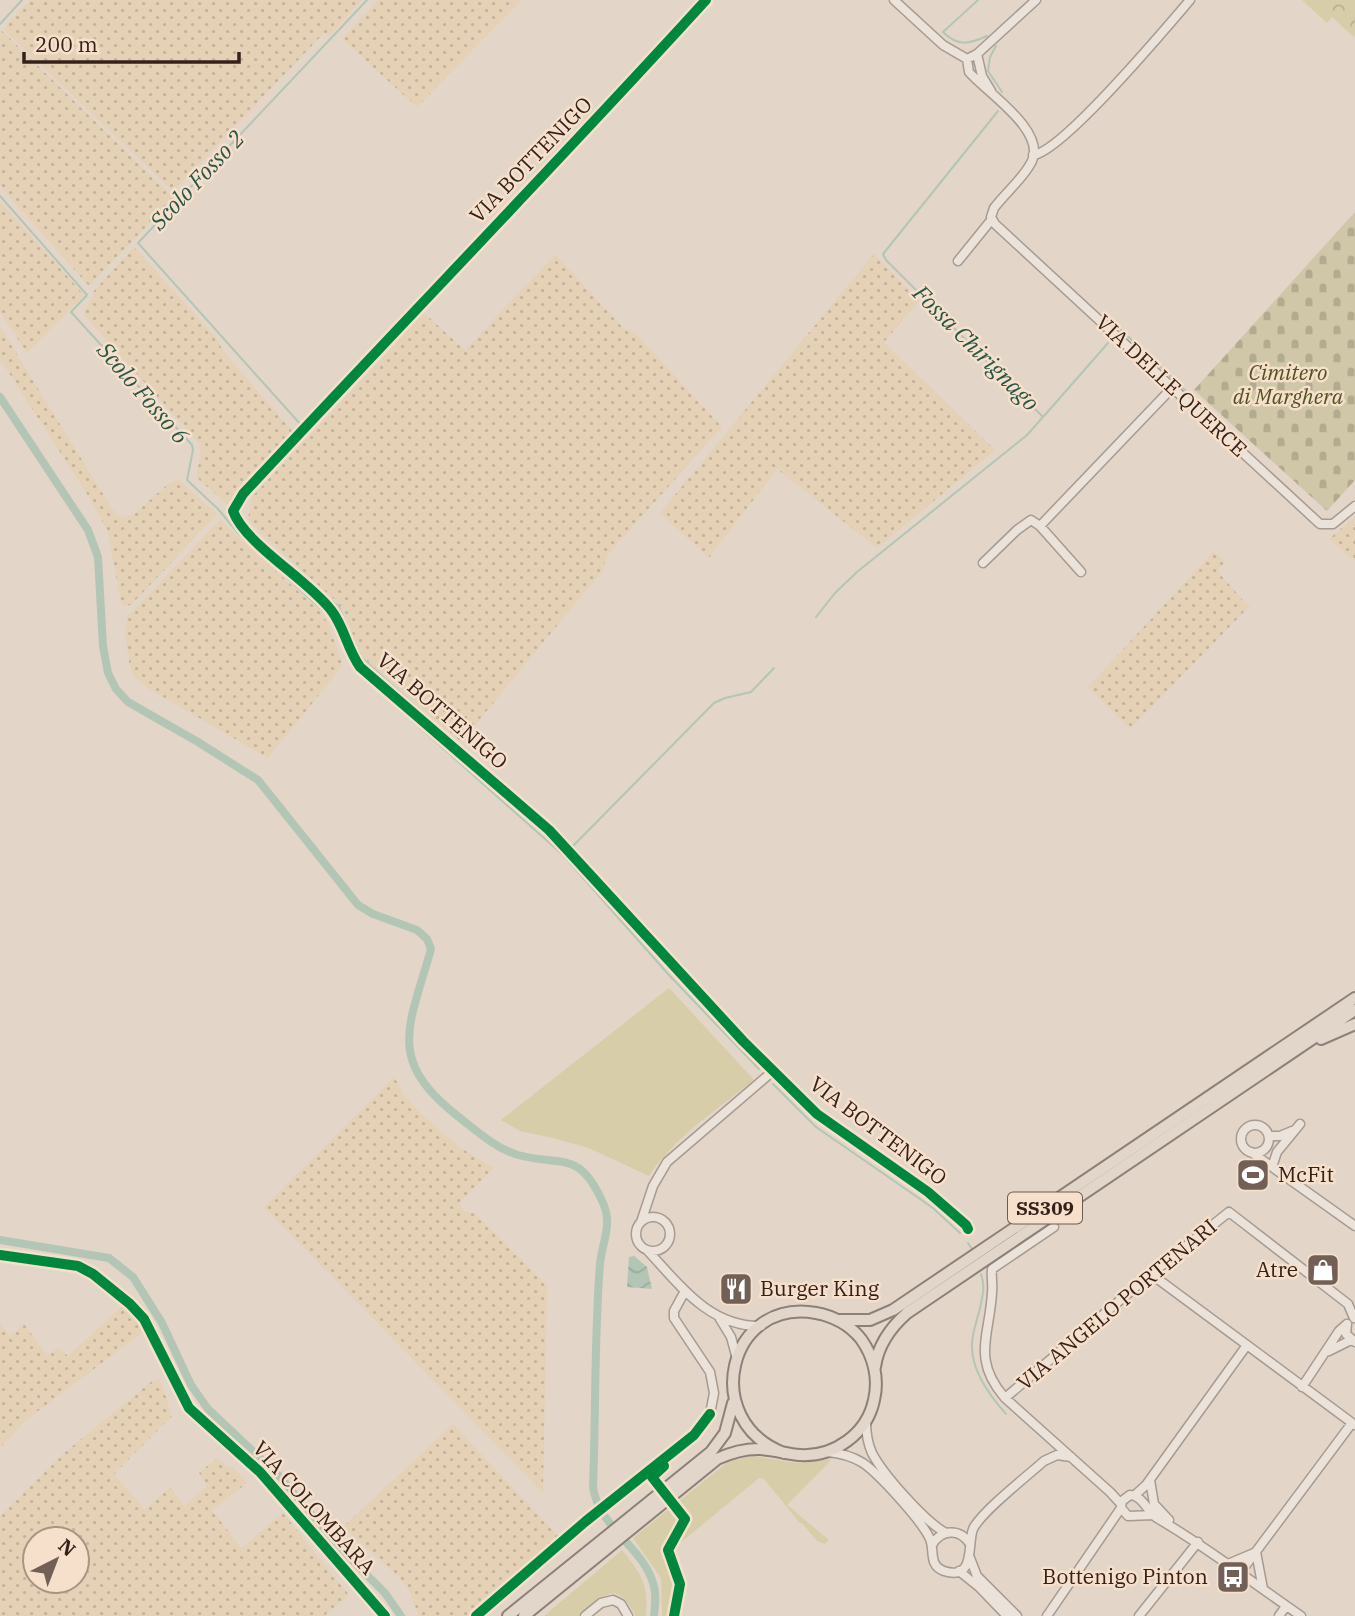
<svg xmlns="http://www.w3.org/2000/svg" width="1355" height="1616" viewBox="0 0 1355 1616" font-family="'IBM Plex Serif',serif">
	<style>
		.farmland { fill: url(#farmland-dots); fill-rule: evenodd }
		.green { fill: #d7cda8 }
		.cemetery { fill: url(#cemetery-stones) }
		.park { fill: url(#park-crowns) }
		.water { fill: url(#water-waves) }
		.lines { fill: none; stroke-linecap: round; stroke-linejoin: round }
		.stream { stroke: #b3c6b6; stroke-width: 2 }
		.canal { stroke: #b3c6b6; stroke-width: 8 }
		.minor-casing { stroke: #a79a91; stroke-width: 11 }
		.major-casing { stroke: #8d8078; stroke-width: 14 }
		.minor { stroke: #ebe2d9; stroke-width: 8 }
		.major { stroke: #e2d6ca; stroke-width: 10 }
		.cycleway-casing { stroke: #f6e0cb; stroke-width: 15 }
		.cycleway { stroke: #00873e; stroke-width: 10 }
		.labels { text-anchor: middle; stroke-width: 5; stroke-linejoin: round; paint-order: stroke }
		.shield { fill: #f6e0cb; stroke: #6f5a4f; stroke-width: 2 }
		.shield-label { font-size: 19px; font-weight: bold; fill: #35211a }
		.street-label { font-size: 21px; fill: #35211a; stroke: #f6e0cb }
		.park-label { font-size: 21px; font-style: italic; fill: #505220; stroke: #f6e0cb }
		.poi-label { font-size: 21px; fill: #35211a; stroke: #f6e0cb; text-anchor: start }
		.water-label { font-size: 23px; font-style: italic; fill: #285649; stroke: #f6e0cb }
	</style>
	<defs>
		<pattern id="farmland-dots" width="8" height="8" patternUnits="userSpaceOnUse" patternTransform="scale(1.75)"><rect width="8" height="8" fill="#e4d1b6"/><path d="M2 2h.1M6 6h.1" fill="none" stroke="#c4b39c" stroke-width="1.8" stroke-linecap="round"/></pattern>
		<pattern id="cemetery-stones" width="16" height="16" patternUnits="userSpaceOnUse" patternTransform="scale(1.75)"><rect width="16" height="16" fill="#d0c7a8"/><path d="M2 7V4a2 2 0 0 1 4 0v3zM10 15v-3a2 2 0 0 1 4 0v3z" fill="#b3ab90"/></pattern>
		<pattern id="park-crowns" width="20" height="18" patternUnits="userSpaceOnUse" patternTransform="scale(1.75)"><rect width="20" height="18" fill="#d7cda8"/><path d="M2 6a3 3 0 1 1 6 0M12 15a3 3 0 1 1 6 0" fill="none" stroke="#b9b090"/></pattern>
		<pattern id="water-waves" width="16" height="10" patternUnits="userSpaceOnUse" patternTransform="scale(1.75)"><rect width="16" height="10" fill="#b3c6b6"/><path d="M0 5q4-4 8 0t8 0" fill="none" stroke="#9baa9c"/></pattern>
	</defs>
	<rect width="100%" height="100%" fill="#e3d5c7"/>
	<path class="farmland" d="M30,0H362L330,35L324,33L173,191L5,31V28L8,23Z
		M378,0H521L417,107L342,39Z
		M0,29L174,198L89,286L0,186Z
		M0,201L84,295L27,353L0,312Z
		M134,247L217,339L223,351L293,432L227,504L196,477L201,452L199,443L83,314L92,298L93,292Z
		M555,254L624,329L635,333L722,427L607,555L603,570L461,742L365,659L358,649L347,618L336,601L267,539L248,519L252,497L424,313L465,350Z
		M874,254L919,301L884,342L995,450L877,548L777,469L709,558L660,513Z
		M0,327L111,507L117,514L124,517L133,515L167,485L178,479L217,514L131,605L125,606L121,603L108,532L89,497L0,359Z
		M1355,517V561L1329,539Z
		M220,520L320,611L329,625L343,665L268,758L146,687L134,676L130,667L125,635L127,617Z
		M1214,551L1225,562L1217,571L1249,607L1130,729L1088,687Z
		M394,1077L405,1096L420,1113L459,1147L494,1168L459,1203L464,1211L476,1214L547,1285L543,1493L264,1207Z
		M122,1306L139,1323L143,1332L26,1420L0,1448V1323L10,1336L24,1324L47,1355L58,1348L68,1356Z
		M160,1379L172,1416L114,1474L145,1510L170,1487L184,1506L207,1486L199,1473L217,1458L227,1467H233L247,1483L212,1510L241,1548L283,1513L349,1595L324,1616H0V1516L64,1453L151,1382ZM35,1539H77V1581H35Z
		M453,1424L560,1538L469,1616H419L408,1588L399,1577L343,1527Z"/>
	<path class="green" d="M669,988L754,1080C718,1109 674,1137 649,1176L589,1148L553,1138L520,1131L501,1120Z
		M753,1456L797,1463L832,1459L787,1505L829,1540L825,1544L817,1541L802,1523H800L764,1479L759,1478L674,1548L690,1523V1519L677,1503L729,1461Z
		M670,1508L682,1523L663,1552L676,1585L671,1616H662L661,1578L633,1538Z
		M622,1550C642,1575 648,1583 646,1616H636C609,1568 603,1610 578,1616C568,1616 554,1616 544,1616Z"/>
	<path class="cemetery" d="M1355,212V480L1327,511L1194,390Z"/>
	<path class="park" d="M1302,0H1355V38L1332,17L1327,23Z"/>
	<path class="water" d="M634,1256L647,1267L652,1289L627,1287L629,1257Z"/>
	<g class="lines">
		<path class="stream" d="M978,0L943,32C958,47 969,44 987,36
			M0,24L22,0
			M996,46L990,57L988,71L1002,92
			M0,196L87,295L71,312L192,445L193,450L187,480L218,509L238,533L333,620L353,668L563,855L668,974L759,1069
			M1120,329L1188,393
			M1044,416L1108,343
			M302,426L138,243L367,0
			M253,490L307,432
			M256,534L339,607L361,657L572,847L714,703L725,698L751,692L774,668
			M816,617L835,593L857,572L1027,435L1043,417L886,260L883,254L998,111
			M773,1084L816,1127L933,1208L960,1233
			M968,1243L972,1249
			M981,1274C986,1287 982,1299 979,1312C976,1323 972,1334 972,1345C971,1370 990,1396 1006,1414"/>
		<path class="canal" d="M0,397L88,530L98,557L103,646L108,673L116,689L128,702L198,742L258,780L358,905L373,914L417,930L427,939L431,949C409,1028 385,1060 460,1118C478,1132 495,1148 518,1155C563,1167 579,1149 603,1203C613,1225 602,1242 600,1264C594,1338 596,1413 593,1487C599,1528 642,1546 653,1583C657,1594 655,1605 654,1616
			M0,1240L109,1258L133,1277L162,1323L191,1385L208,1409L279,1476L337,1545L385,1593L401,1616"/>
		<defs>
			<path id="minor" d="M706,0C554,167 396,329 243,494L233,511C245,544 307,579 331,610C344,626 347,649 360,667L549,830L743,1041L817,1114L928,1192L966,1225L968,1229
				M894,0L943,45L967,59L977,54L1036,0
				M977,54L982,76L991,91
				M967,59L969,72C986,92 1046,130 1032,161C1024,178 1005,193 994,208L991,217L995,224L1320,524H1333L1355,506
				M1033,155C1062,152 1166,28 1190,0
				M958,261L992,219
				M1040,526L1172,388
				M983,563L1017,530L1031,520L1040,526L1081,572
				M1241 1139a14 14 0 1 1 28 0a14 14 0 1 1-28 0Z
				M1269,1136H1280L1292,1131
				M1251,1152L1355,1226
				M1273,1164L1277,1152L1300,1124
				M636 1234a17 17 0 1 1 34 0a17 17 0 1 1-34 0Z
				M641,1222L653,1186L667,1162L773,1071
				M1054,1227L992,1269C991,1277 993,1284 992,1292C990,1335 971,1359 1005,1398L1110,1492L1121,1504
				M647,1250C679,1284 709,1327 761,1326
				M0,1255L78,1266L93,1274L130,1304L144,1319L189,1408L260,1472L385,1616
				M1151,1274L1355,1425
				M720,1319L731,1337L737,1359
				M1347,1324L1346,1334L1355,1342
				M1329,1351L1351,1340
				M1302,1387L1339,1331L1347,1324
				M1005,1398L1151,1274L1229,1212L1348,1304L1354,1318
				M866,1421C866,1432 867,1442 872,1453C883,1474 925,1522 946,1533
				M827,1452C840,1453 852,1456 863,1463C879,1474 922,1521 930,1539C935,1551 928,1565 944,1571C978,1582 966,1539 974,1527C986,1508 1026,1477 1044,1461L1057,1455L1071,1457
				M1150,1480L1154,1504L1169,1520
				M1135,1495L1146,1485L1247,1345
				M1154,1515L1128,1516L1121,1508L1122,1501L1130,1495C1142,1495 1147,1511 1157,1518C1207,1547 1253,1583 1301,1616
				M932,1545C941,1529 960,1528 970,1544
				M1256,1552L1263,1589
				M970,1558L977,1576L1017,1616
				M1228,1564L1254,1553
				M959,1571L979,1587L1007,1616
				M1240,1573L1352,1423
				M476,1616L586,1521L694,1435L710,1414L714,1393L710,1372L674,1318V1311L685,1291
				M585,1616L601,1603L613,1600L621,1604L628,1616
				M1047,1616L1121,1508
				M1139,1616L1198,1542
				M1279,1616L1286,1606"/>
			<path id="major" d="M1321,1039L1355,1024
				M840,1320H870L893,1310L1355,998
				M875,1367C878,1345 890,1328 907,1313L1355,1010
				M508,1616L711,1452L725,1433L733,1403
				M524,1616L717,1459C730,1453 743,1449 758,1449C772,1449 786,1454 800,1455C834,1457 867,1434 874,1400C879,1379 874,1357 861,1339C850,1325 833,1316 816,1313C728,1297 699,1421 784,1453"/>
		</defs>
		<use href="#minor" class="minor-casing"/>
		<use href="#major" class="major-casing"/>
		<use href="#minor" class="minor"/>
		<use href="#major" class="major"/>
		<defs>
			<path id="cycleway" d="M706,0C554,167 396,329 243,494L233,511C245,544 307,579 331,610C344,626 347,649 360,667L549,830L743,1041L817,1114L928,1192L966,1225L968,1229
				M0,1255L78,1266L93,1274L130,1304L144,1319L189,1408L260,1472L385,1616
				M664,1466L652,1477L685,1519L668,1550L680,1584L674,1616
				M476,1616L586,1521L694,1435L710,1414"/>
		</defs>
		<use href="#cycleway" class="cycleway-casing"/>
		<use href="#cycleway" class="cycleway"/>
	</g>
	<defs>
		<symbol id="stadium-square" viewBox="-11 -11 22 22"><rect x="-9" y="-9" width="18" height="18" rx="4" fill="#726057" stroke="#f6e0cb"/><path d="M0-5a6.5 5 0 1 0 0 10a6.5 5 0 1 0 0-10ZM-3.5-1.8h7v3.6h-7Z" fill="#fff"/></symbol>
		<symbol id="shop-square" viewBox="-11 -11 22 22"><rect x="-9" y="-9" width="18" height="18" rx="4" fill="#726057" stroke="#f6e0cb"/><path d="M-5-2.5h2.3a2.7 3.5 0 0 1 5.4 0H5L5.5 6h-11ZM-1.5-2.5h3a1.5 2.3 0 0 0-3 0Z" fill="#fff"/></symbol>
		<symbol id="restaurant-square" viewBox="-11 -11 22 22"><rect x="-9" y="-9" width="18" height="18" rx="4" fill="#726057" stroke="#f6e0cb"/><path d="M-5-6h1v4h1v-4h1v4h1v-4h1v5L-1.5 .5V6h-2V.5L-5-1ZM5-6V6H3V1.5H1.5Q1.5-4 5-6Z" fill="#fff"/></symbol>
		<symbol id="bus-square" viewBox="-11 -11 22 22"><rect x="-9" y="-9" width="18" height="18" rx="4" fill="#726057" stroke="#f6e0cb"/><path d="M-5-6H5V4H4V6H2V4H-2V6H-4V4H-5ZM-3.5-4V0h7V-4ZM-3.5 1.2v1.5H-2V1.2ZM2 1.2v1.5H3.5V1.2Z" fill="#fff"/></symbol>
	</defs>
	<g fill-rule="evenodd">
		<use href="#stadium-square" x="1234" y="1156" width="38" height="38"/>
		<use href="#shop-square" x="1304" y="1251" width="38" height="38"/>
		<use href="#restaurant-square" x="717" y="1270" width="38" height="38"/>
		<use href="#bus-square" x="1214" y="1558" width="38" height="38"/>
	</g>
	<g class="labels">
		<rect class="shield" x="1008" y="1192.5" width="74" height="31" rx="5"/>
		<g class="shield-label">
			<text x="1045" y="1215">SS309</text>
		</g>
		<g class="street-label">
			<text transform="translate(531 160) rotate(-46)" y="7">VIA BOTTENIGO</text>
			<text transform="translate(1171 386) rotate(43)" y="7">VIA DELLE QUERCE</text>
			<text transform="translate(442 711) rotate(41)" y="7">VIA BOTTENIGO</text>
			<text transform="translate(878 1131) rotate(37)" y="7">VIA BOTTENIGO</text>
			<text transform="translate(1117 1305) rotate(-40)" y="7">VIA ANGELO PORTENARI</text>
			<text transform="translate(314 1508) rotate(48)" y="7">VIA COLOMBARA</text>
		</g>
		<g class="park-label">
			<text x="1288" y="380">Cimitero<tspan x="1288" dy="24">di Marghera</tspan></text>
		</g>
		<g class="poi-label">
			<text x="1278" y="1182">McFit</text>
			<text x="1298" y="1277" text-anchor="end">Atre</text>
			<text x="760" y="1296">Burger King</text>
			<text x="1208" y="1584" text-anchor="end">Bottenigo Pinton</text>
		</g>
		<g class="water-label">
			<text transform="translate(197 180) rotate(-47)" y="8">Scolo Fosso 2</text>
			<text transform="translate(976 348) rotate(45)" y="8">Fossa Chirignago</text>
			<text transform="translate(143 393) rotate(49)" y="8">Scolo Fosso 6</text>
		</g>
	</g>
	<g transform="translate(56 1560) rotate(42)"><circle r="33" fill="#f6e0cb" stroke="#a99484" stroke-width="2"/>
	<path d="M0-5L12 26L0 18L-12 26Z" fill="#726057"/>
	<text y="-10" font-size="19" font-weight="bold" text-anchor="middle" fill="#35211a">N</text>
	</g>
	<path d="M24 52v10h215v-10" fill="none" stroke="#35211a" stroke-width="3.5"/>
	<text x="35" y="52" font-size="21" fill="#35211a" stroke="#f6e0cb" stroke-width="5" paint-order="stroke">200 m</text>
</svg>
